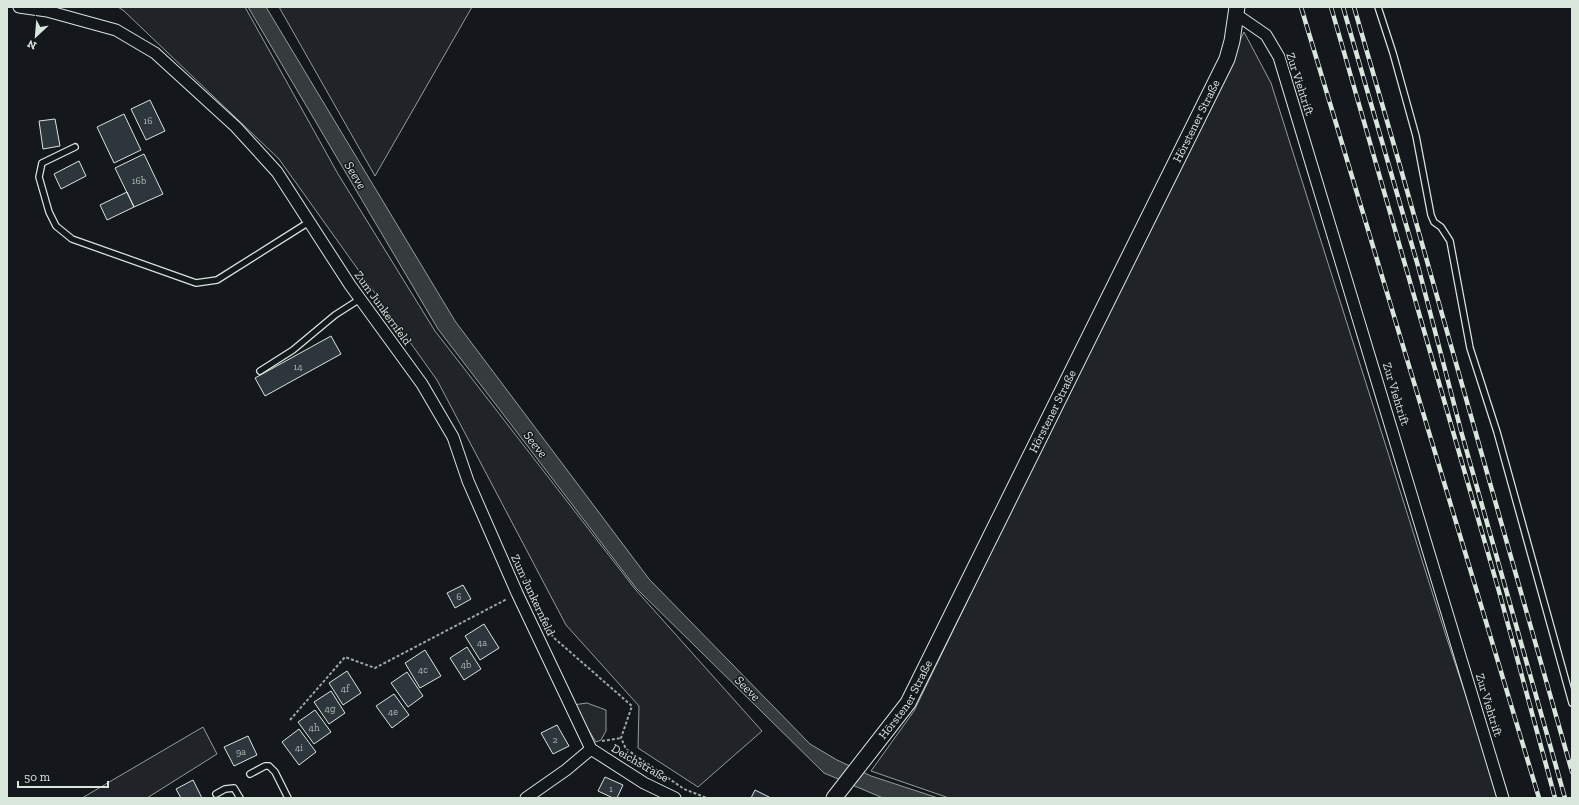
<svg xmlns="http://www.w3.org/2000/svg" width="1579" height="805" viewBox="0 0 1579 805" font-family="'Zilla Slab',serif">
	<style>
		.green { fill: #202428; stroke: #939e99 }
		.parking { fill: #24282b; stroke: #939e99 }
		.water { fill: #363b3e; stroke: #939e99 }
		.building { fill: #2c363c; stroke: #d8e6dc }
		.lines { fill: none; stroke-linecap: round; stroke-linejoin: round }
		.lane-casing { stroke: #d8e6dc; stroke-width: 8 }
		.street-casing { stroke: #d8e6dc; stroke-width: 13 }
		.secondary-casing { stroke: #d8e6dc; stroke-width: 17 }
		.path { stroke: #9da8a2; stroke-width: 2; stroke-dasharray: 3 2; stroke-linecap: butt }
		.lane { stroke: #14181c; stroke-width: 5.5 }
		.street { stroke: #14181c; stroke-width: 11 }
		.secondary { stroke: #14181c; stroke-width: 15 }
		.rail-casing { stroke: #d8e6dc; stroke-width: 4.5 }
		.rail { stroke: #14181c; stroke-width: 3; stroke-dasharray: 9; stroke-linecap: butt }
		.labels { text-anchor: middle; stroke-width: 3; stroke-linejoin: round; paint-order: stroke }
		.number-label { font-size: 10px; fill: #adbab4 }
		.street-label { font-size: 12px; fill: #d8e6dc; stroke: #14181c }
		.water-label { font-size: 13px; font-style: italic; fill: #d8e6dc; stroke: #14181c }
	</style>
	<rect width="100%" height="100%" fill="#14181c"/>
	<path class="green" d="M118,7H245L338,174L435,331L635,589L762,731L698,787L638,748L639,706L566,625L437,380L279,159L124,11Z
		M279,7H472L375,176Z
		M1244,32L1271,83L1446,636L1500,798H949L871,771L914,711Z
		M203,727L217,754L147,798H82Z"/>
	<path class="parking" d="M587,703L606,710V731L601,740L596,742L573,705Z"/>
	<path class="water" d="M248,7H266L455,321L649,579L810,744L837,760L871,776L938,798H883L824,773L636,588L438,329Z"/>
	<path class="building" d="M150,100L165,131L146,140L131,109Z
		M124,114L141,150L114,163L97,127Z
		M55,119L60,146L43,149L39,121Z
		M144,154L163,194L134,207L115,168Z
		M79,161L86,176L61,189L54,174Z
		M127,192L134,207L107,220L100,205Z
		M331,336L341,354L265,396L255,378Z
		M463,585L471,599L455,608L447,593Z
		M484,624L499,648L480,660L465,636Z
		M467,647L481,669L464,680L450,658Z
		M425,650L441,676L420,688L405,663Z
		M347,671L361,693L343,705L329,683Z
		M407,672L423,696L408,707L391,683Z
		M331,691L345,713L329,724L314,702Z
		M394,694L409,715L392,728L376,706Z
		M315,710L331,732L314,744L298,722Z
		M557,725L569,746L553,754L541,733Z
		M299,729L316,752L299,765L282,742Z
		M248,736L257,755L234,766L224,747Z
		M605,777L623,785L617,798H613L598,791Z
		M193,780L202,798H181L176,789Z
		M755,790L771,798H751Z"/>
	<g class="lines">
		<defs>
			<path id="lane" d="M1378,7L1393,53L1416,136L1431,215L1434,222L1441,227L1450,241L1470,348L1497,432L1572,703
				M75,147L42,163L39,177L49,212L56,226L72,239L196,283L217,280L309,222
				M260,371L293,350L335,315L360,299
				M250,774L265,766H269L275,772L288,798
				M216,794L225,789L234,788L240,798"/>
			<path id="street" d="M19,7L47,11L116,30L155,53L236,127L277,172L350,285L422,384L453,437L468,481L517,593L591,749
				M1237,15L1266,35L1279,57L1503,798
				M591,749L644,783L675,798
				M526,798L566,770L591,749"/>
			<g id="secondary">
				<path id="s1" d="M834,798L908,703L1227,59L1232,41L1237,7"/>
			</g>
		</defs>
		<use href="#lane" class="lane-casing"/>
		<use href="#street" class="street-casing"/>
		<use href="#secondary" class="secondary-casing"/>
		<path class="path" d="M515,557L553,637L632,706L621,738L626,749L684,789L707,798
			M290,720L345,657L375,668L507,599
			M602,741L621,738"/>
		<use href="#lane" class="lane"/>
		<use href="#street" class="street"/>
		<use href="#secondary" class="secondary"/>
		<defs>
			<path id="rail" d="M1301,7L1539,798
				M1331,7L1500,595L1555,798
				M1343,7L1418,266L1461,431L1565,798
				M1354,7L1400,166L1572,772"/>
		</defs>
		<use href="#rail" class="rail-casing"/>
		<use href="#rail" class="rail"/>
	</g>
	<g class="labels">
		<g class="number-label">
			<text x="148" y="124">16</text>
			<text x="139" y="184">16b</text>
			<text x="298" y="370">14</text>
			<text x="459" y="600">6</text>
			<text x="482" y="646">4a</text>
			<text x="466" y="668">4b</text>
			<text x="423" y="673">4c</text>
			<text x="345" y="692">4f</text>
			<text x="330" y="712">4g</text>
			<text x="393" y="715">4e</text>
			<text x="314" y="731">4h</text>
			<text x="555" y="743">2</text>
			<text x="299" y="751">4i</text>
			<text x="241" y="755">9a</text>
			<text x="611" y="792">1</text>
		</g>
		<g class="street-label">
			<text transform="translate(1300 84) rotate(72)" y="4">Zur Viehtrift</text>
			<text dy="4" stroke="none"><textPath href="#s1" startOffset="770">Hörstener Straße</textPath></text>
			<text transform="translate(383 308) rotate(54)" y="4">Zum Junkernfeld</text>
			<text transform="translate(1396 394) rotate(73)" y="4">Zur Viehtrift</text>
			<text dy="4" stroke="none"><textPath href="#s1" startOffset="446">Hörstener Straße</textPath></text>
			<text transform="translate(533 595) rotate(65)" y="4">Zum Junkernfeld</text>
			<text dy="4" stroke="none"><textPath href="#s1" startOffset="122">Hörstener Straße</textPath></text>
			<text transform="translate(1489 705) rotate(73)" y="4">Zur Viehtrift</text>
			<text transform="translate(640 763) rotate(30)" y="4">Deichstraße</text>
		</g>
		<g class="water-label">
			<text transform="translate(356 175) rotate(59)" y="5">Seeve</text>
			<text transform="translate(536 444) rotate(52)" y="5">Seeve</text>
			<text transform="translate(748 688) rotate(45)" y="5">Seeve</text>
		</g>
	</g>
	<rect width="1579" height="805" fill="none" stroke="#d8e6dc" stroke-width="16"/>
	<g transform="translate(36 36) rotate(206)" stroke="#14181c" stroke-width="3" paint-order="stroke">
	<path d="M0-3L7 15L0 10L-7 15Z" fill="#d8e6dc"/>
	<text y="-6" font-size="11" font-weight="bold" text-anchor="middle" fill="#d8e6dc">N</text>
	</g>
	<path d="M18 781v6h90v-6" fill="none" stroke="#d8e6dc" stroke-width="2"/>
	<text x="24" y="781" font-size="12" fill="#d8e6dc" stroke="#14181c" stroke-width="3" paint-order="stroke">50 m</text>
</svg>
